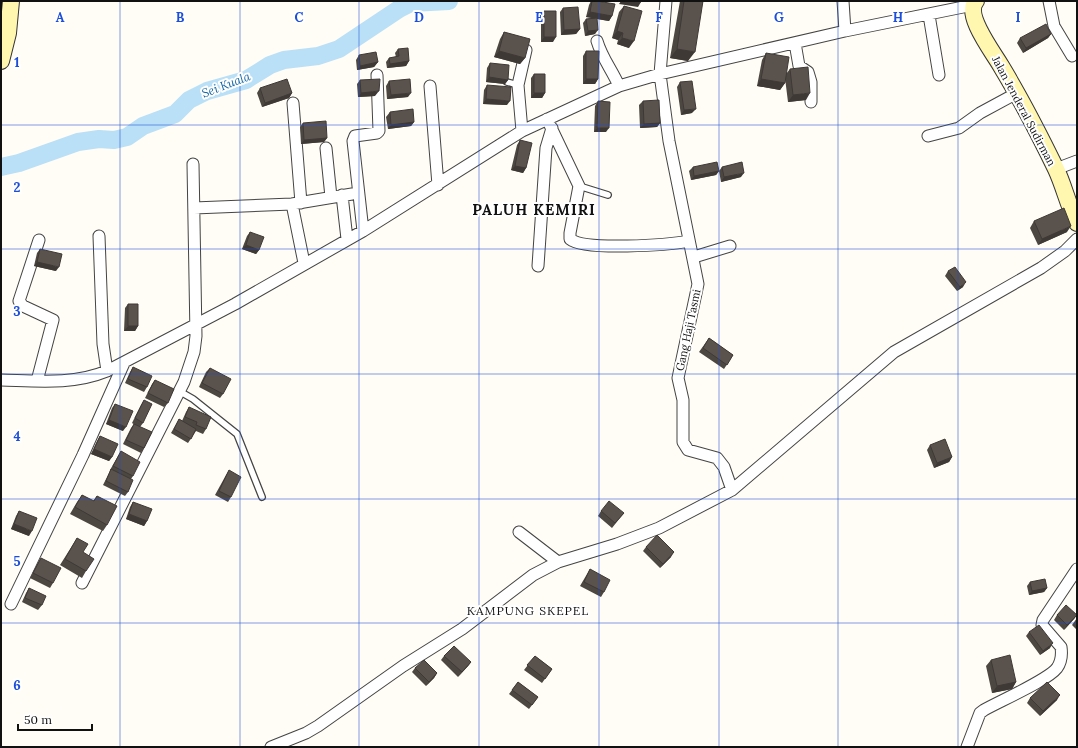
<svg xmlns="http://www.w3.org/2000/svg" width="1078" height="748" viewBox="0 0 1078 748" font-family="Lora,serif">
	<style>
		.lines { fill: none; stroke-linecap: round; stroke-linejoin: round }
		.river { stroke: #b9e0f7; stroke-width: 18 }
		.lane-casing { stroke: #444; stroke-width: 8 }
		.street-casing { stroke: #444; stroke-width: 13 }
		.secondary-casing { stroke: #333; stroke-width: 18 }
		.lane { stroke: #fff; stroke-width: 5.5 }
		.street { stroke: #fff; stroke-width: 11 }
		.secondary { stroke: #fff6b0; stroke-width: 16 }
		.wall { fill: #4d4742 }
		.shaded-wall { fill: #3f3936 }
		.building { fill: #5a524d; stroke: #3f3936 }
		.grid { fill: none; stroke: #1d4ed8; stroke-width: 1; stroke-opacity: 0.55 }
		.labels { text-anchor: middle; stroke-width: 4; stroke-linejoin: round; paint-order: stroke }
		.street-label { font-size: 11px; fill: #111; stroke: #fff }
		.water-label { font-size: 12px; font-style: italic; fill: #1768a6; stroke: #fff }
		.neighbourhood-label { font-size: 12px; letter-spacing: 1px; fill: #111; stroke: #fff }
		.district-label { font-size: 15px; font-weight: bold; letter-spacing: 1px; fill: #111; stroke: #fff }
		.grid-label { font-size: 13px; text-anchor: middle; font-weight: bold; fill: #1d4ed8; stroke: #fff; stroke-width: 4; stroke-linejoin: round; paint-order: stroke }
	</style>
	<rect width="100%" height="100%" fill="#fffdf5"/>
	<g class="lines">
		<path class="river" d="M1,167L19,163L78,142L99,139L114,140L127,137L143,126L175,114L189,100L207,91L246,80L270,65L284,60L318,56L339,49L399,9L411,3L449,1"/>
		<defs>
			<path id="lane" d="M507,82L518,85
				M579,186L608,195
				M179,391L193,399L237,434L262,497"/>
			<path id="street" d="M666,1L660,74L669,141L698,284L678,378L683,400V442L688,450L717,458L724,467L732,490
				M843,1L845,31
				M1049,1L1054,26L1072,56
				M929,15L939,75
				M597,41C602,58 612,70 619,86
				M795,43L799,66L808,72L811,82V102
				M430,86L438,185
				M293,103L301,203
				M547,119L579,186L570,233V239C584,251 669,245 689,241
				M522,131L518,85L526,50
				M928,136L959,128L980,113L1017,93
				M326,148L331,197
				M1056,169L1077,161
				M342,195L347,239
				M292,204L304,263
				M194,208L292,204L352,194
				M363,231L353,141L355,136L377,133L379,131L377,75
				M99,236L103,344L107,371
				M694,257L730,246
				M538,266L546,148L552,128
				M1,380C37,381 73,385 107,371L235,304L363,231L522,131L619,86L660,74L845,31L973,5
				M37,381L53,320L23,306L19,301L39,240
				M519,532L558,562
				M82,583L184,382L194,352L196,336L193,164
				M11,604L83,455L124,363
				M271,747L306,733L318,726L403,666L462,629L533,575L558,562L617,544L659,528L732,490L894,352L1041,268L1065,251L1077,239
				M967,747L980,713L984,710C1000,701 1048,680 1057,668C1062,661 1062,654 1061,647L1042,625L1043,620L1077,569"/>
			<path id="secondary" d="M976,1C964,15 993,52 1001,66C1021,99 1039,134 1056,169C1064,186 1068,205 1077,223
				M1,61L8,33L11,1"/>
		</defs>
		<use href="#lane" class="lane-casing"/>
		<use href="#street" class="street-casing"/>
		<use href="#secondary" class="secondary-casing"/>
		<use href="#lane" class="lane"/>
		<use href="#street" class="street"/>
		<use href="#secondary" class="secondary"/>
	</g>
	<path class="wall" d="M591,1H597L612,16L609,21L597,19L595,34L585,36L583,23L586,19L593,18L586,17L589,5Z
		M680,1H703L688,61L670,58Z
		M624,6L629,48L617,44L618,40L612,38L619,12Z
		M563,8L580,29L576,34L561,35L560,12Z
		M544,11L553,42H541V16Z
		M504,32L525,58L520,64L494,57L500,39Z
		M1051,34L1048,38L1023,53L1017,43L1020,38Z
		M398,49L409,61L406,66L387,68L386,62L389,58L396,57L395,53Z
		M586,51L598,79L595,84H583V56Z
		M766,53L786,74L790,69L806,100L788,102L785,78V83L780,90L757,86L762,60Z
		M359,55L378,62L374,67L357,70L356,60Z
		M490,63L508,80L505,84L486,82L487,68Z
		M534,74L545,93L542,98H531V78Z
		M360,80L375,96L358,97L357,84Z
		M389,81L408,97L387,99L386,86Z
		M680,82L692,113L681,115L677,87Z
		M487,85L507,105L483,104L484,90Z
		M260,88L292,93L289,98L262,107L257,93Z
		M598,101L606,132H594L595,106Z
		M643,101L660,123L657,127L640,128L639,105Z
		M390,112L414,122L411,126L388,129L386,117Z
		M303,123L327,138L324,142L301,144L300,127Z
		M520,140L526,168L523,173L511,170L517,145Z
		M693,167L719,171L716,175L691,180L689,171Z
		M722,167L741,177L721,182L719,171Z
		M1034,221L1067,232L1038,245L1030,228Z
		M250,232L259,250L256,254L242,249L247,236Z
		M40,249L56,271L34,266L37,253Z
		M948,271L963,287L957,291L945,276Z
		M128,304L138,326L135,331H124L125,308Z
		M709,338L733,355L724,369L699,352Z
		M133,367L147,387L144,392L125,383L130,372Z
		M210,368L223,394L220,398L199,387L206,372Z
		M155,380L168,403L164,407L145,398L152,384Z
		M144,400L143,423L140,427L144,448L141,453L123,444L131,428L134,424L135,425L132,423L141,405Z
		M115,404L123,431L106,424L112,408Z
		M189,407L206,429L203,434L196,431L188,443L171,433L179,419L182,421L186,412Z
		M100,436L112,457L109,461L91,454L97,441Z
		M930,445L952,457L949,462L934,468L927,450Z
		M121,451L133,476L131,479L128,492L125,496L103,485L110,471V470Z
		M229,470L231,497L228,502L215,495L226,475Z
		M82,495L93,501L97,496L107,525L103,531L70,514L77,502Z
		M133,502L147,521L144,526L126,519L130,507Z
		M19,511L29,536L11,529L16,516Z
		M601,511L624,513L612,528L598,516Z
		M77,538L83,552L86,571L82,578L60,565Z
		M646,547L671,557L660,568L643,551Z
		M41,558L53,583L50,588L30,578L38,563Z
		M590,569L604,592L601,597L580,586L587,574Z
		M1030,582L1047,588L1044,592L1029,595L1027,586Z
		M29,588L42,605L38,610L22,602L26,593Z
		M1057,615H1077L1074,619L1064,630L1054,620Z
		M1077,618V630L1072,625Z
		M1029,632L1050,648L1040,655L1026,636Z
		M444,656L471,662L468,666L458,677L441,660Z
		M535,656L552,669L542,683L524,670Z
		M991,660L1016,682L1012,689L992,693L986,666Z
		M415,668L437,673L434,678L426,686L412,672Z
		M518,682L538,697L529,709L509,694Z
		M1030,698L1057,700L1040,716L1027,703Z"/>
	<path class="shaded-wall" d="M621,1H631L641,2L638,7L619,4Z
		M590,12L612,16L609,21L586,17Z
		M580,29L576,34L561,35L564,30Z
		M598,30L595,34L585,36L588,31Z
		M617,31L623,33L618,40L612,38Z
		M1051,34L1048,38L1023,53L1026,48Z
		M544,37H556L553,42H541Z
		M622,38L634,41L629,48L617,44Z
		M677,49L695,52L688,61L670,58Z
		M499,51L525,58L520,64L494,57Z
		M409,61L406,66L387,68L390,64Z
		M378,62L374,67L357,70L360,66Z
		M489,77L508,80L505,84L486,82Z
		M586,79H598L595,84H583Z
		M761,79L785,83L780,90L757,86Z
		M379,91L375,96L358,97L361,93Z
		M292,93L289,98L262,107L265,103Z
		M411,93L408,97L387,99L391,95Z
		M534,93H545L542,98H531Z
		M810,93L806,100L788,102L793,95Z
		M486,99L510,101L507,105L483,104Z
		M696,109L692,113L681,115L684,110Z
		M414,122L411,126L388,129L391,125Z
		M660,123L657,127L640,128L644,124Z
		M597,128H609L606,132H594Z
		M327,138L324,142L301,144L304,140Z
		M515,166L526,168L523,173L511,170Z
		M719,171L716,175L691,180L694,176Z
		M744,173L741,177L721,182L724,177Z
		M1071,226L1067,232L1038,245L1042,239Z
		M246,245L259,250L256,254L242,249Z
		M37,262L59,267L56,271L34,266Z
		M966,282L963,287L957,291L960,287Z
		M128,326H138L135,331H124Z
		M109,420L126,427L123,431L106,424Z
		M94,449L112,457L109,461L91,454Z
		M952,457L949,462L934,468L937,463Z
		M129,514L147,521L144,526L126,519Z
		M14,524L32,531L29,536L11,529Z
		M674,552L671,557L660,568L663,564Z
		M1047,588L1044,592L1029,595L1032,591Z
		M1077,615L1074,619L1064,630L1067,625Z
		M1053,643L1050,648L1040,655L1043,651Z
		M471,662L468,666L458,677L462,672Z
		M437,673L434,678L426,686L429,682Z
		M1016,682L1012,689L992,693L997,686Z
		M1060,695L1057,700L1040,716L1043,711Z"/>
	<path class="building" d="M592,1H597L615,4L612,16L590,12Z
		M631,1H641V2Z
		M684,1H703L695,52L677,49Z
		M624,6L642,11L634,41L622,38L623,33L617,31Z
		M578,7L580,29L564,30L563,8Z
		M544,11H556V37H544Z
		M597,18L598,30L588,31L586,19Z
		M1046,24L1051,34L1026,48L1020,38Z
		M504,32L530,39L525,58L499,51Z
		M408,48L409,61L390,64L389,58L399,56L398,49Z
		M586,51H599L598,79H586Z
		M376,52L378,62L360,66L359,55Z
		M766,53L789,57L785,83L761,79Z
		M490,63L509,65L508,80L489,77Z
		M808,67L810,93L793,95L790,69Z
		M534,74H545V93H534Z
		M287,79L292,93L265,103L260,88Z
		M380,79L379,91L361,93L360,80Z
		M410,79L411,93L391,95L389,81Z
		M692,81L696,109L684,110L680,82Z
		M487,85L511,87L510,101L486,99Z
		M659,100L660,123L644,124L643,101Z
		M598,101L610,102L609,128H597Z
		M413,109L414,122L391,125L390,112Z
		M326,121L327,138L304,140L303,123Z
		M520,140L532,143L526,168L515,166Z
		M717,162L719,171L694,176L693,167Z
		M742,162L744,173L724,177L722,167Z
		M1064,208L1071,226L1042,239L1034,221Z
		M250,232L264,237L259,250L246,245Z
		M40,249L62,254L59,267L37,262Z
		M955,267L966,282L960,287L948,271Z
		M128,304H138V326H128Z
		M709,338L733,355L727,365L703,348Z
		M133,367L152,376L147,387L128,379Z
		M210,368L231,379L223,394L202,383Z
		M155,380L174,389L168,403L148,393Z
		M144,400L152,404L143,423L135,418Z
		M115,404L133,411L126,427L109,420Z
		M189,407L211,417L206,429L196,425L197,422L185,417Z
		M179,419L196,429L191,439L174,429Z
		M134,424L152,432L144,448L126,440Z
		M100,436L118,444L112,457L94,449Z
		M945,439L952,457L937,463L930,445Z
		M121,451L140,462L133,476L113,466Z
		M111,469L133,480L128,492L106,481Z
		M229,470L241,477L231,497L219,491Z
		M82,495L94,501L97,496L117,506L107,525L75,507Z
		M609,501L624,513L615,523L601,511Z
		M133,502L152,509L147,521L129,514Z
		M19,511L37,518L32,531L14,524Z
		M657,535L674,552L663,564L646,547Z
		M77,538L88,544L83,552L94,559L86,571L65,559Z
		M41,558L61,568L53,583L33,573Z
		M590,569L610,580L604,592L584,582Z
		M1045,579L1047,588L1032,591L1030,582Z
		M29,588L46,596L42,605L25,598Z
		M1066,605L1077,615L1067,625L1057,615Z
		M1039,625L1053,643L1043,651L1029,632Z
		M454,646L471,662L462,672L444,656Z
		M1010,655L1016,682L997,686L991,660Z
		M535,656L552,669L545,679L527,665Z
		M424,660L437,673L429,682L415,668Z
		M518,682L538,697L532,705L512,690Z
		M1047,682L1060,695L1043,711L1030,698Z"/>
	<path class="grid" d="M120,1V747M240,1V747M359,1V747M479,1V747M599,1V747M719,1V747M838,1V747M958,1V747M1,125H1077M1,249H1077M1,374H1077M1,499H1077M1,623H1077"/>
	<g class="labels">
		<g class="street-label">
			<text transform="translate(1024 111) rotate(62)" y="4">Jalan Jenderal Sudirman</text>
			<text transform="translate(688 330) rotate(-78)" y="4">Gang Haji Tasmi</text>
		</g>
		<g class="water-label">
			<text transform="translate(226 85) rotate(-21)" y="4">Sei Kuala</text>
		</g>
		<g class="neighbourhood-label">
			<text x="528" y="615">KAMPUNG SKEPEL</text>
		</g>
		<g class="district-label">
			<text x="534" y="215">PALUH KEMIRI</text>
		</g>
	</g>
	<g class="grid-label">
		<text x="60" y="22">A</text>
		<text x="180" y="22">B</text>
		<text x="299" y="22">C</text>
		<text x="419" y="22">D</text>
		<text x="539" y="22">E</text>
		<text x="659" y="22">F</text>
		<text x="779" y="22">G</text>
		<text x="898" y="22">H</text>
		<text x="1018" y="22">I</text>
		<text x="17" y="67">1</text>
		<text x="17" y="192">2</text>
		<text x="17" y="316">3</text>
		<text x="17" y="441">4</text>
		<text x="17" y="566">5</text>
		<text x="17" y="690">6</text>
	</g>
	<rect width="1078" height="748" fill="none" stroke="#111111" stroke-width="4"/>
	<path d="M18 724v6h74v-6" fill="none" stroke="#111111" stroke-width="2"/>
	<text x="24" y="724" font-size="12" fill="#111111" stroke="#ffffff" stroke-width="3" paint-order="stroke">50 m</text>
</svg>
